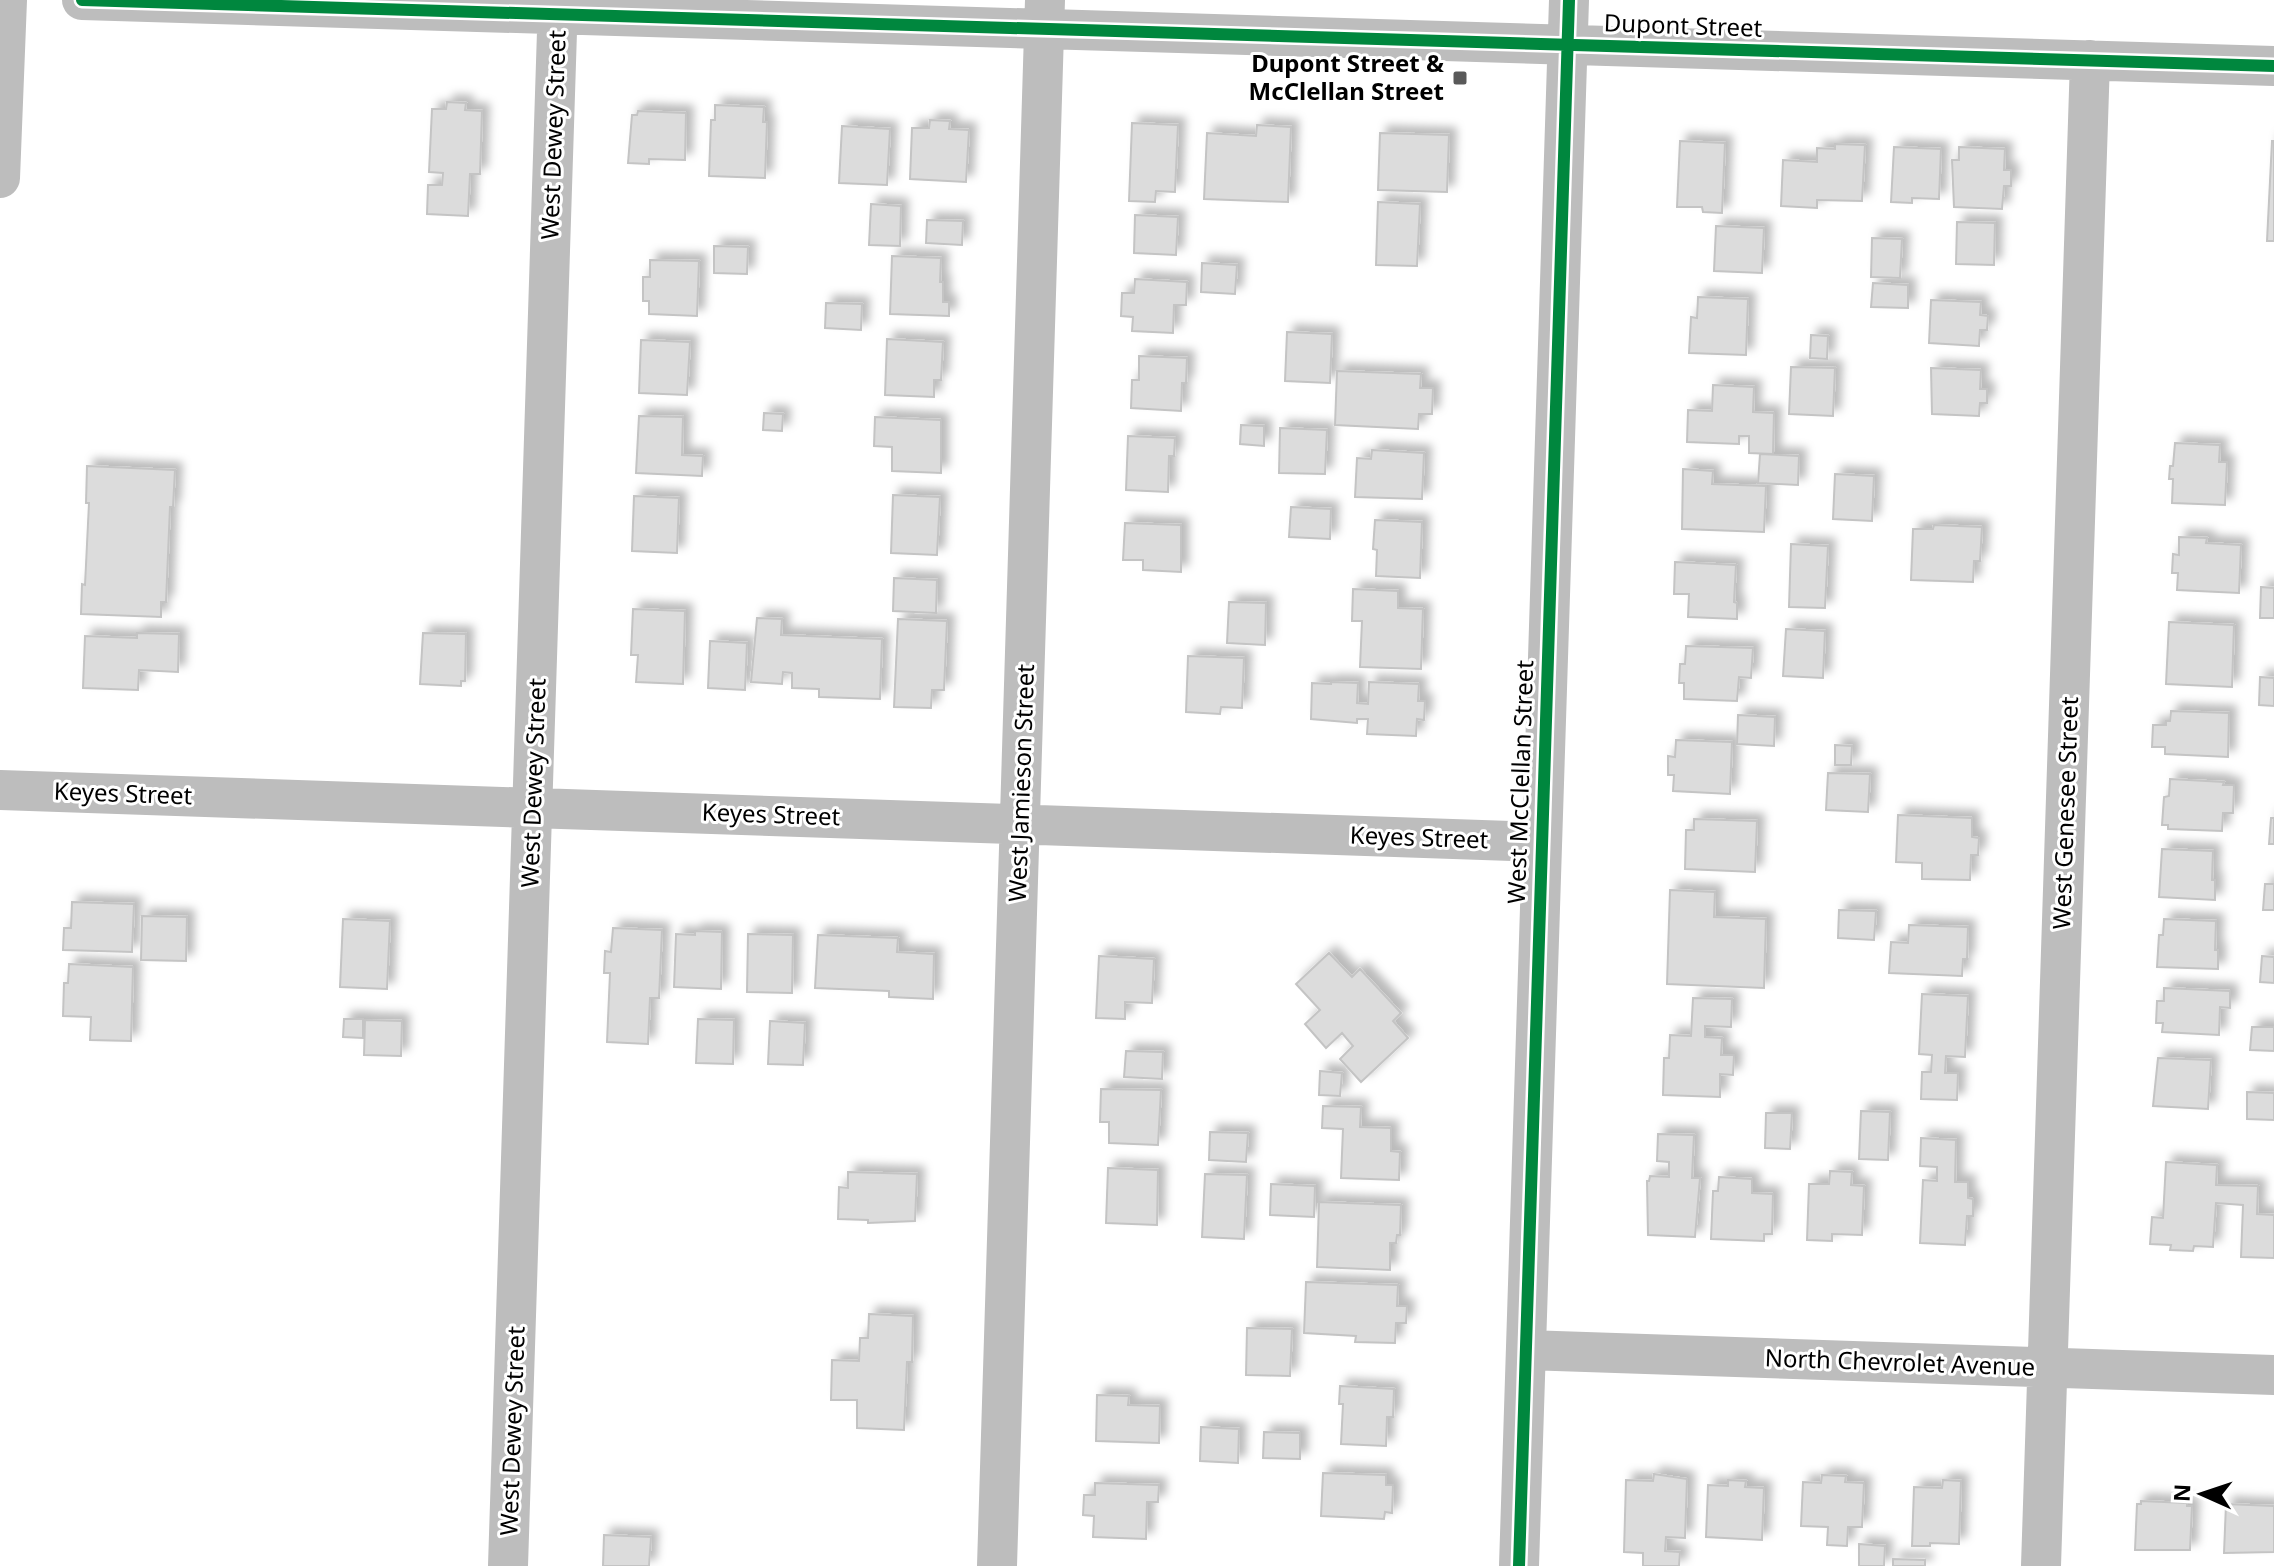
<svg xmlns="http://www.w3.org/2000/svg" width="2274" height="1566" viewBox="0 0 2274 1566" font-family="'Noto Sans',sans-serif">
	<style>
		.building { fill: #dcdcdc; stroke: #c4c4c4; stroke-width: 2; filter: url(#shadow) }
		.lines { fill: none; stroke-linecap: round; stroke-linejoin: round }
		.minor { stroke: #bdbdbd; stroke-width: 40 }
		.cycleway-casing { stroke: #fff; stroke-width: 17 }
		.cycleway { stroke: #00873e; stroke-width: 12 }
		.poi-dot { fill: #595959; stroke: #fff; stroke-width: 3 }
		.labels { text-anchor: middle; stroke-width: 6; stroke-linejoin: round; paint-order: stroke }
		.street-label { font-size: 24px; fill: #000; stroke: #fff }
		.poi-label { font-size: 24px; font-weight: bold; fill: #000; stroke: #fff; text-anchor: end }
	</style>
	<defs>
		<filter id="shadow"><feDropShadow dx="7" dy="-7" stdDeviation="4" flood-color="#0004"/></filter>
	</defs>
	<rect width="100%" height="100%" fill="#fff"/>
	<path class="building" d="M447,102L466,103L465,110L482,111L480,174H470L468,216L427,214L428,185H442L443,173L429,172L432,109H446Z
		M715,105L764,107L763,122H767L765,178L709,176L711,120H715Z
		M638,111L686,113L685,160L649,159V164L628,163L632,115H637Z
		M930,120L950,121L949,129L969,130L966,182L910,179L912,128H929Z
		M1132,123L1178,125L1175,192L1156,191L1155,202L1129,201Z
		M1257,125L1291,127L1288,202L1204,199L1207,133L1256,136Z
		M842,126L890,129L887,185L839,183Z
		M1380,133L1449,135L1447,192L1378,190Z
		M1680,141L1725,143L1722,213L1703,212L1702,207H1677Z
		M2272,141H2274V241H2267Z
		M1835,144L1865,145L1862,201L1817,200V208L1781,206L1783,160L1817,162V148L1835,149Z
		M1894,147L1941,149L1939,199L1912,198V203L1891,202Z
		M1959,147L2005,149L2004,170H2011V186H2004L2002,209L1954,207L1952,160H1959Z
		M1378,202L1420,204L1417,266L1376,265Z
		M871,204L901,206L900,246L869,245Z
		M1135,215L1178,217L1176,255L1134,253Z
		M927,220L963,221L962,245L926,243Z
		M1957,222L1995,223L1994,265L1956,264Z
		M1716,226L1764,228L1762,273L1714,271Z
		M1872,238L1902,239L1900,278L1871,277Z
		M714,246L748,247L747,274L714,273Z
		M892,256L941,258L940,282H943V302H949V316L890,314Z
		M650,260L699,261L697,316L649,314V301H643V277H650Z
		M1202,263L1237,265L1235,294L1201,292Z
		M1135,279L1187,282L1186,305H1174L1173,333L1132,331L1133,317L1121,316L1122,293H1134Z
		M1873,283L1908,285V308L1871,307Z
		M1698,297L1748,299L1746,355L1689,353L1691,317L1697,318Z
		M1931,300L1981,302L1980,315L1988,316L1987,330H1980L1979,346L1929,343Z
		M826,303L862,304L861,330L825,328Z
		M1287,332L1332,334L1330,383L1285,381Z
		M1811,335L1828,336L1827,359L1810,358Z
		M887,339L943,342L941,380H934V397L885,395Z
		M641,340L690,342L687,395L639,393Z
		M1139,356L1187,358L1186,383H1182L1181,411L1131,408L1132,380H1139Z
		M1791,367L1835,368L1833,416L1789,414Z
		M1931,368L1981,370L1980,389H1987V403H1980L1979,416L1932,414Z
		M1337,371L1421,374L1420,388H1433L1432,414H1419L1418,429L1335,425Z
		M1713,385L1754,387L1753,412L1774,413L1773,454L1749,453V436H1739V444L1687,442L1688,410L1712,411Z
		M764,413L783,414L782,431L763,430Z
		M639,416L683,417L682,455L703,456L702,476L636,473Z
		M875,417L941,420V473L892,471V447L874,446Z
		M1241,425L1264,426V446L1240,444Z
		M1280,428L1327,430L1325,474L1279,473Z
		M1128,436L1175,438L1174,456H1169L1168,492L1126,490Z
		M2175,443L2220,445L2219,462H2227L2225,505L2172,503L2173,479H2169L2170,466H2173Z
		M1372,450L1424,453L1422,499L1355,497L1357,458L1371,459Z
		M1760,454L1799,456L1798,485L1758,483Z
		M87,466L175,470L173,507H170L166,602H161V617L81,614L82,584L85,585L89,503H86Z
		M1683,469L1713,471L1712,484L1766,486L1764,532L1682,529Z
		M1835,474L1874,476L1872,521L1833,519Z
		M893,495L940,497L937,555L891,553Z
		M634,496L679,498L677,553L632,551Z
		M1291,507L1331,509L1330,539L1289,537Z
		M1375,520L1422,522L1420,578L1376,576L1377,550L1373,549Z
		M1125,523L1181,525V572L1143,570V560H1123Z
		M1934,525L1982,527L1980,561H1974L1973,582L1911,580L1913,529H1933Z
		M2179,537L2207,538L2206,543L2241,545L2239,593L2177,590L2178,573H2172L2173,554L2179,555Z
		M1791,544L1828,546L1825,608L1789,607Z
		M1675,562L1736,565L1734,602L1737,603V619L1688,617L1689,594H1674Z
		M894,578L937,580L936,613L893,611Z
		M2261,587L2274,588V618H2260Z
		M1353,589L1398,591V608L1423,609L1421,669L1360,667L1362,621H1352Z
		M1229,602L1266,603L1265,645L1227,643Z
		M633,609L685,611L683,684L636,682L638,655H631Z
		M757,618L782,619L781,635L882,639L880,699L819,697V689L792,688V673L783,672L782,684L751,682Z
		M898,619L947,621L944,690H932L931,708L894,707Z
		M2169,622L2234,625L2232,687L2166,684Z
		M1786,629L1825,631L1823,678L1783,676Z
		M137,633L179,634L178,672L139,670L138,690L83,688L85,636L137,638Z
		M423,633L466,634L465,681H461V686L420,684Z
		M710,641L747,643L745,690L708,688Z
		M1686,646L1753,648L1751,678L1739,677L1737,701L1684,699V683H1679L1680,664H1685Z
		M1188,656L1244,658L1242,708L1221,707L1220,714L1186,712Z
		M2260,677L2274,678V706L2259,705Z
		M1331,682L1358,683L1357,703L1368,704L1369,682L1419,684L1418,701H1425L1424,720L1417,719L1416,736L1367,734L1368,719H1357V723L1311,719L1312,683L1331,684Z
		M2171,711L2229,713L2228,757L2165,754V747H2152L2153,725H2166V721H2170Z
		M1738,715L1775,717L1774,746L1737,744Z
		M1676,740L1732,742L1730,794L1673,791L1674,775H1668V756L1675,757Z
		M1835,745L1852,746L1851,765H1835Z
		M1828,773L1870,774L1868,812L1826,810Z
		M2170,779L2224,782L2223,785H2234L2233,813H2223L2222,831L2168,829V825H2162L2164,797L2169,796Z
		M1898,815L1972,818V837L1979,838L1978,855H1971L1970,880L1922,879V863L1896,862Z
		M2271,818H2274V844H2269Z
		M1694,819L1757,821L1755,872L1685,869L1686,830H1694Z
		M2162,849L2213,851L2212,880H2215V900L2159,897Z
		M2265,884H2274V910H2263Z
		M1670,890L1715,892L1714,917L1766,919L1764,988L1667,984Z
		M72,902L134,904L132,952L63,950L64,928H71Z
		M1839,910L1876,911L1874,940L1838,938Z
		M142,916L187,917L186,961L141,960Z
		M343,919L390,921L387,989L340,987Z
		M2164,919L2216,921L2215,950H2218V969L2157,967L2159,935H2163Z
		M1909,925L1968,927L1967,959H1963L1962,976L1889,973L1891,942L1908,943Z
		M613,928L662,930L659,998H650L648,1044L607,1042L610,973H604L605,951L611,952Z
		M695,931L722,932L721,989L674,987L676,934L695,935Z
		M748,934L793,935L792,993L747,992Z
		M818,935L898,938L897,952L934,954L933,999L889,997V991L815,988Z
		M1329,953L1352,977L1360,969L1401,1013L1393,1021L1408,1038L1361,1082L1340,1059L1353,1046L1342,1033L1326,1048L1305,1024L1320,1010L1296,984Z
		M1099,956L1154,959L1152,1003L1125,1002V1019L1096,1018Z
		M2262,956L2274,957V983L2260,982Z
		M69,964L133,967L131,1041L90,1040L91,1017L63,1016L64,983H68Z
		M2164,988L2230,991V1008L2220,1007L2219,1035L2162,1032L2163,1023H2156L2157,1001H2164Z
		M1922,994L1968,996L1965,1057L1946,1056L1945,1073H1958L1957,1100L1921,1099L1922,1072H1931L1932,1055L1919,1054Z
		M1693,998L1732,999L1731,1027L1705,1026V1037L1722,1038L1721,1055H1734L1733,1075L1720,1074V1097L1663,1095L1664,1058H1669L1670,1035L1691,1036Z
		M344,1019H363V1038L343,1037Z
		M698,1019L734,1020L733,1064L696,1063Z
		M365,1020L402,1021L401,1056L364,1055Z
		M770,1021L805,1023L803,1065L768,1064Z
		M2252,1027H2274V1051L2250,1050Z
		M1126,1051L1163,1052L1162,1079L1124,1077Z
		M2158,1058L2211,1060L2208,1109L2153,1106Z
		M1320,1071L1342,1073L1340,1096L1319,1095Z
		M1101,1089L1161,1090L1158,1145L1109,1143V1122H1100Z
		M2247,1092L2274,1093V1120L2247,1119Z
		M1323,1106L1361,1107L1360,1127L1391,1128V1151L1400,1152L1399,1180L1341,1178L1343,1129L1322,1128Z
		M1861,1111L1890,1112L1888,1160L1859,1159Z
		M1766,1113H1792L1790,1149L1765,1148Z
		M1210,1132L1248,1133L1246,1162L1209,1160Z
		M1658,1134L1694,1135L1692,1178H1700L1695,1237L1648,1235L1647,1181H1649L1650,1176L1669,1177V1162L1657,1161Z
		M1921,1138L1956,1140L1955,1182H1968V1198L1973,1199V1216H1967L1965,1245L1920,1243L1923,1180L1937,1181V1167L1920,1166Z
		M2166,1162L2217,1165L2216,1185L2258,1186L2257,1214L2274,1215V1258L2241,1257L2243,1205L2216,1203L2213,1247L2194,1246L2193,1251L2170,1250L2171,1245L2150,1244L2152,1217L2163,1218Z
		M1108,1168L1158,1170L1157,1225L1106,1223Z
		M1830,1171L1852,1172L1851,1185L1864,1186L1862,1235L1832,1234V1241L1807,1240L1809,1184H1829Z
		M848,1172L917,1174L915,1221L868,1223V1220L838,1219L839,1187L848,1188Z
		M1205,1174L1247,1175L1244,1239L1202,1237Z
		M1719,1177L1752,1179V1193L1773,1194L1772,1234H1764V1241L1711,1239L1713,1191H1718Z
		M1271,1184L1315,1186L1314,1217L1270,1215Z
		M1319,1202L1401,1205L1400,1235H1397L1396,1243H1390V1270L1317,1267Z
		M1306,1282L1398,1285L1397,1306H1407L1406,1323H1396L1395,1343L1355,1342L1356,1336L1304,1333Z
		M869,1314L913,1316L912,1362H907L904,1430L857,1428V1400H831L832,1360L859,1361L860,1338H868Z
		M1247,1328L1292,1329L1290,1376L1246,1375Z
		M1340,1386L1394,1389L1393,1417H1387L1386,1446L1341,1444L1343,1404H1339Z
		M1097,1395L1129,1396L1128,1405L1160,1406L1159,1443L1096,1441Z
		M1201,1427L1239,1429L1238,1463L1200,1461Z
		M1264,1432L1300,1433V1459L1263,1458Z
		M1323,1473L1386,1475V1485H1393L1392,1513L1385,1512L1384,1519L1321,1516Z
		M1654,1474L1687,1479L1685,1538L1666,1537L1665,1551L1680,1552L1679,1566H1643V1553L1624,1552L1626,1480L1653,1481Z
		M1822,1475L1846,1476L1845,1482L1864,1483L1862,1527H1848L1847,1546L1827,1545L1828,1527L1801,1526L1803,1482L1821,1483Z
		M1728,1480L1746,1481L1745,1487L1764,1488L1762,1540L1706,1537L1708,1485L1728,1486Z
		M1943,1480L1961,1481L1959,1544L1930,1543V1546H1912L1914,1487L1942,1488Z
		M1095,1483L1159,1485L1158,1502H1147L1146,1539L1093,1537L1094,1516L1083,1515L1084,1495H1095Z
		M2141,1501L2187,1503V1506H2192L2190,1550H2135L2137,1504H2141Z
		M2226,1504L2274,1506V1552L2224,1553Z
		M604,1535L651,1537L649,1566H603Z
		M1859,1544L1885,1546L1884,1566H1859Z
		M1893,1559L1925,1560V1566H1893Z"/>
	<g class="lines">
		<path class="minor" d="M82,0L2274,66
			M0,178L7,0
			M0,790L1542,842
			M1526,1350L2274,1375
			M508,1566L558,0
			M997,1566L1045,0
			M1519,1566L1569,0
			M2041,1566L2090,60"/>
		<defs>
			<path id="cycleway" d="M82,0L2274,66
				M1519,1566L1569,0"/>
		</defs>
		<use href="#cycleway" class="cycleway-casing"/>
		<use href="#cycleway" class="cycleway"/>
	</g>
	<rect class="poi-dot" x="1452" y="70" width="16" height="16" rx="4"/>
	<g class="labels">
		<g class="street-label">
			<text transform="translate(1683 26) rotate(2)" y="8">Dupont Street</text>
			<text transform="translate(554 135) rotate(-88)" y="8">West Dewey Street</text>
			<text transform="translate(1521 782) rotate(-88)" y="8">West McClellan Street</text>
			<text transform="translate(534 783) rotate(-88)" y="8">West Dewey Street</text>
			<text transform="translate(1022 783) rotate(-88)" y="8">West Jamieson Street</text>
			<text transform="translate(123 794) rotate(2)" y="8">Keyes Street</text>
			<text transform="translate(2066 813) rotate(-88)" y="8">West Genesee Street</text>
			<text transform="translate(771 815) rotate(2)" y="8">Keyes Street</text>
			<text transform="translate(1419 838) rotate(2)" y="8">Keyes Street</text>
			<text transform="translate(1900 1363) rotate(2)" y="8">North Chevrolet Avenue</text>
			<text transform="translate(513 1431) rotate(-88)" y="8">West Dewey Street</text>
		</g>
		<g class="poi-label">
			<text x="1444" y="72">Dupont Street &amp;<tspan x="1444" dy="28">McClellan Street</tspan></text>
		</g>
	</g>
	<g transform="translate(2202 1494) rotate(273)" stroke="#ffffff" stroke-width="6" paint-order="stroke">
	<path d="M0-6L14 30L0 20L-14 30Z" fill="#000000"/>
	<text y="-12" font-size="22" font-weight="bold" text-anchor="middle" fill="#000000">N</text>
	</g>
</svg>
